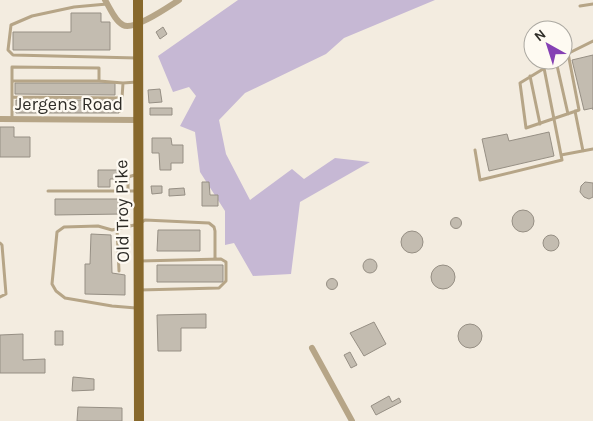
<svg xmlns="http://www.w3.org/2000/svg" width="593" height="421" viewBox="0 0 593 421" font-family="Karla,sans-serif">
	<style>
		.forest { fill: #c6b8d4 }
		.building { fill: #c3bcb0; stroke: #968f84 }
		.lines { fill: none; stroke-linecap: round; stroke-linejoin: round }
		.service { stroke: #b6a587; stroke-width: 3 }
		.minor { stroke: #b6a587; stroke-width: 6 }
		.primary { stroke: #87682c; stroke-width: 10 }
		.labels { text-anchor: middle; stroke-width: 4.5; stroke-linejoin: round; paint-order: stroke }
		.street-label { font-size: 18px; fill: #2e2c27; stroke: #fefaf2 }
	</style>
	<rect width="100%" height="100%" fill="#f3ece0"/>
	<path class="forest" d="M238,0H435L344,38L326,54L245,93L219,120L226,154L250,200L292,169L304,179L335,158L370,162L300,202L291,274L253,276L234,243L225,245V211L200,172L195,132L180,126L196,96L189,87L173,92L158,56Z"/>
	<path class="building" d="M71,13H101V22H110V50H13V32H71Z
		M163,27L167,34L160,39L156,32Z
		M593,55V110V108L584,110L572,60Z
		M15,83H115V95L15,94Z
		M160,89L162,102L149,103L148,90Z
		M16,100H119V113H16Z
		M150,108H172V115H150Z
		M0,127H14V137H30V157H0Z
		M549,132L554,156L489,171L482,139L507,134L509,141Z
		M152,138H171L172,145H183V163H171V170H160L159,153H152Z
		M98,170H118V179H110V187H98Z
		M202,182H209L210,195H218V206H202Z
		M585,182L593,183V197L589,199L584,197L580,192L581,186Z
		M151,186H162V193L152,194Z
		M184,188L185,195L169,196V189Z
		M55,199H123V214L55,215Z
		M512 221a11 11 0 1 1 22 0a11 11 0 1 1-22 0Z
		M450.5 223a5.5 5.5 0 1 1 11 0a5.5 5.5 0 1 1-11 0Z
		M158,230H200V251H157Z
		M401 242a11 11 0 1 1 22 0a11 11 0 1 1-22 0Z
		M91,234L111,235L112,273L125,275V295L85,294V264H90Z
		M543 243a8 8 0 1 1 16 0a8 8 0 1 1-16 0Z
		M363 266a7 7 0 1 1 14 0a7 7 0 1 1-14 0Z
		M157,265H223V282H157Z
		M431 277a12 12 0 1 1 24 0a12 12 0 1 1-24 0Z
		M326.5 284a5.5 5.5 0 1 1 11 0a5.5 5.5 0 1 1-11 0Z
		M206,314V328H181V351H158L157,315Z
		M374,322L386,344L364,356L350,333Z
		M458 336a12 12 0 1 1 24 0a12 12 0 1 1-24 0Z
		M55,331H63V345H55Z
		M23,334V360L45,359V373H0V335Z
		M350,352L357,365L351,368L344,355Z
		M73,377L94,379V390L72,391Z
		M389,396L392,402L399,398L401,402L376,415L371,406Z
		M78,407L122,408V421H77Z"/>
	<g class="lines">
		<path class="service" d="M107,4L74,7L32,16L11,25L8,50L13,55L137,58
			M580,6L593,4
			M563,56L593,41
			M558,60L520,83L526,128L579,110L568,53
			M556,61L568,114
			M530,76L540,124
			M12,81H99V68L12,67V97L122,98L123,83L137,82
			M99,81L123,83
			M120,111L122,98
			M575,111L583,151
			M12,119V97
			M475,150L480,180L562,160L544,68
			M561,155L593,149
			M48,191H135
			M128,191V177L138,174
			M117,229L119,271
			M0,243L2,245L6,294L0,297
			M139,290L219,288L226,281V262L221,259L140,261
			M136,308L112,306L65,298L56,291L52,284L57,232L64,227L98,226L112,230L139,224L145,220L209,223L214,227L215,231V259"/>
		<path class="minor" d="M105,0C110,8 115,21 123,25C134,31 168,7 179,0
			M0,119L138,120
			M312,348L352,421"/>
		<path class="primary" d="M138,0L139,421"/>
	</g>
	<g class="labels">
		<g class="street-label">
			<text x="69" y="110">Jergens Road</text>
			<text transform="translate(122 211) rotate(-91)" y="6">Old Troy Pike</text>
		</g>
	</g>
	<g transform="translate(548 45) rotate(321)"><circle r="24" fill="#fefaf2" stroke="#aba8a1"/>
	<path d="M0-4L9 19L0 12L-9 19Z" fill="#8540b4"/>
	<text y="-8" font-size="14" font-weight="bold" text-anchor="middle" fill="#2e2c27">N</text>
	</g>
</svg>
